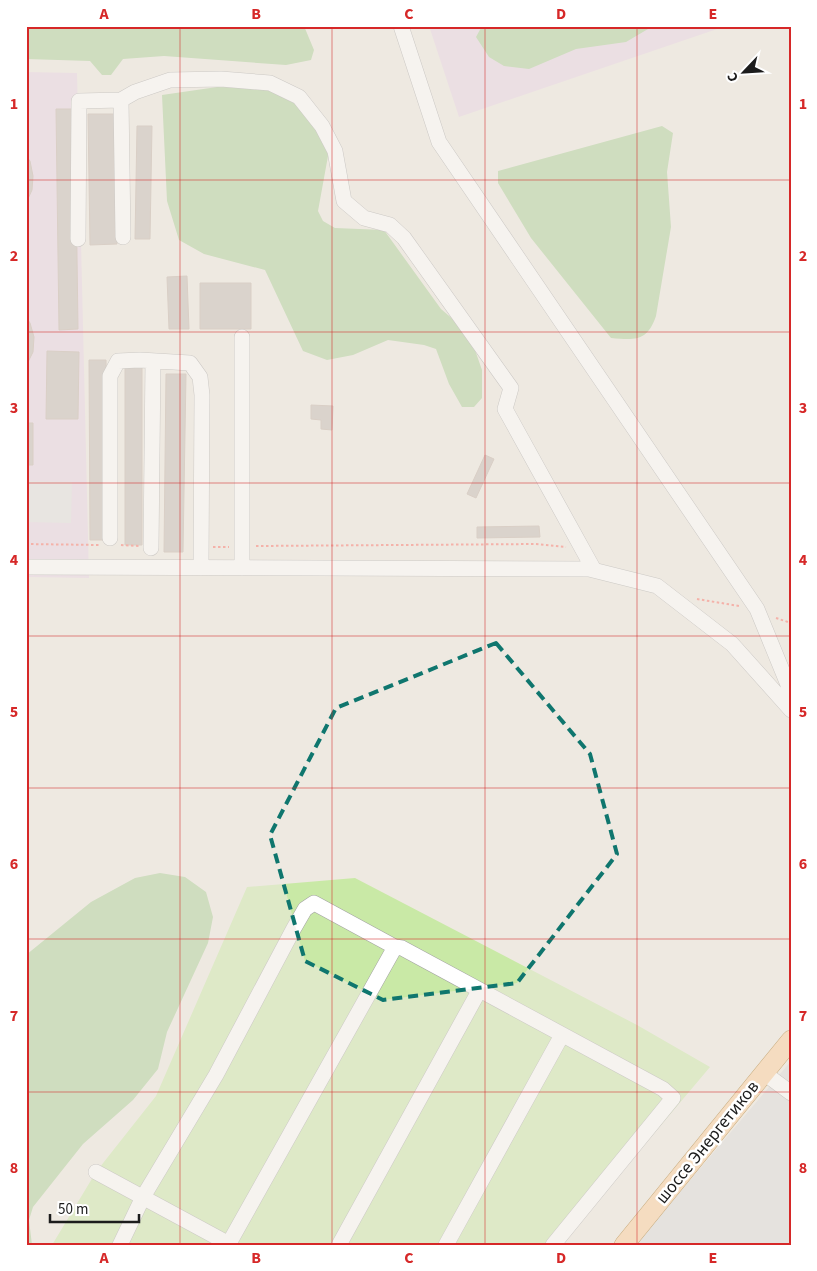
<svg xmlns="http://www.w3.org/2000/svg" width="817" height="1271" viewBox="0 0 817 1271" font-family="'Source Sans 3',sans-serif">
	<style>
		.residential { fill: #dad9d9 }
		.industrial { fill: #e7d3e4 }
		.grass { fill: #c9e9a6 }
		.forest { fill: #a8ce95 }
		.parking { fill: #e0e0e0 }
		.building { fill: #c2b8b1; stroke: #bfafa4 }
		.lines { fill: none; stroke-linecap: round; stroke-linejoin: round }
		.minor-casing { stroke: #a3a3a3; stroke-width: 16 }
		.major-casing { stroke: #945e00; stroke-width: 20 }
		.path { stroke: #fb6f65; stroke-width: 2; stroke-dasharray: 2.5 2.5; stroke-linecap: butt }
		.minor { stroke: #fff; stroke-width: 15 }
		.major { stroke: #fccd98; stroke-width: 19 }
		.marked { fill: none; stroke: #0f766e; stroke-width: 4; stroke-dasharray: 10 6; stroke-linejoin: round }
		.grid { fill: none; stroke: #d62828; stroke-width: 1; stroke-opacity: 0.55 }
		.labels { text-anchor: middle; stroke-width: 5; stroke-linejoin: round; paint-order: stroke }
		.street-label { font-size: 18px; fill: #1c1c1c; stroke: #fff }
		.neatline { fill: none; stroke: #d62828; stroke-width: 2 }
		.grid-label { font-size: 16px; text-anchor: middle; font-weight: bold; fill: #d62828 }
	</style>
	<rect width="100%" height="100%" fill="#eee9e1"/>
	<path class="residential" d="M791,1061V1245H635L775,1080Z"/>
	<path class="industrial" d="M429,26H726L459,117Z
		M26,72L77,73L89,578L26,577Z"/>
	<path class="grass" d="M355,878L637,1025L710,1067L560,1245H52L96,1172L156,1096L247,887Z"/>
	<path class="forest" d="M26,26H304L314,50L311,60L286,65L164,56L123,59L111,75H102L90,61L26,59Z
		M482,26H649L648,29L626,42L576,49L529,69L504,66L489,57L476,37Z
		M217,87L267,88L310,109L326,144L328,156L318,211L323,221L335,228L384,230L441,309L469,333L482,370V398L474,407H462L449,384L436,349L424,345L388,340L353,355L327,360L303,351L265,270L204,254L179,240L167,201L162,95Z
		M662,126L673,133L667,172L671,227L656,316C647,342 635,340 611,338L531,238L498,183V171Z
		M160,873L185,877L206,892L213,917L208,943L167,1032L158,1069L133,1100L83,1144L33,1207L29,1220L32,1245H26V955L91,902L135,878Z"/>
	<path class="parking" d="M26,481L72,482L71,523L26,522Z"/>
	<path class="building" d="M56,109H75L78,329L59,330Z
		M88,114H115L117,244L90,245Z
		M137,126H152L150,239H135Z
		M26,156L30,161L33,176L32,190L26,203Z
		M187,276L189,329H169L167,277Z
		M200,283H251V329H200Z
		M26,317L30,323L34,337L33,352L26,366Z
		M47,351L79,352L78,419H46Z
		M89,360H106L108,540H90Z
		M125,367H142V545H125Z
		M166,374H186L183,552H164Z
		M311,405L333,406L332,430L321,429V420L311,419Z
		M26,423H33V465H26Z
		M485,455L494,459L476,498L467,494Z
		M539,526L540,537L477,538V527Z"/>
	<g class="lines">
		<defs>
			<path id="minor" d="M401,26L439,142L757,609L791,692
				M123,237L121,100L135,92L170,80L221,79L270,83L299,97L322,126L335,151L344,201L364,218L390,225L404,238L511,388L505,409L594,570
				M78,239L79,101L121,100
				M110,538V376L118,361L140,360L190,363L200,377L202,395L201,568
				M151,548L153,361
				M26,567L589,569L657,586L732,644L791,710
				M242,568V337
				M764,1073L791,1093
				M96,1172L231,1245
				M120,1245L143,1197L216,1075L294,928L305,909L314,903L395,947L402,948L663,1089L673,1098L553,1245
				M228,1245L395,947
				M339,1245L479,991
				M446,1245L562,1035"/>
			<path id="major" d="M624,1245L791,1040"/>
		</defs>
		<use href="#minor" class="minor-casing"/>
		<use href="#major" class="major-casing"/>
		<path class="path" d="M26,544L99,545
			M121,545L139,546
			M256,546L536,544L566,547
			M213,547H229
			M697,599L739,606
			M776,618L791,623"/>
		<use href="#minor" class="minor"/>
		<use href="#major" class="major"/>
	</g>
	<path d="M0 0H817V1271H0ZM496,643L590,754L617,854L517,983L383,1000L305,961L270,835L336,708Z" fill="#eee9e1" fill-opacity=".55" fill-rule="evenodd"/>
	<path class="marked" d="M496,643L590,754L617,854L517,983L383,1000L305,961L270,835L336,708Z"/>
	<path class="grid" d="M180,26V1245M332,26V1245M485,26V1245M637,26V1245M26,180H791M26,332H791M26,483H791M26,636H791M26,788H791M26,939H791M26,1092H791"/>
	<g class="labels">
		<g class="street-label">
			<text transform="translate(707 1142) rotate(-51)" y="6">шоссе Энергетиков</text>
		</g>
	</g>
	<rect width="817" height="1271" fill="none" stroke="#ffffff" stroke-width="55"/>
	<g transform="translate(744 72) rotate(245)" stroke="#ffffff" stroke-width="4" paint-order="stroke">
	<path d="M0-4L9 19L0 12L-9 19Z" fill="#1c1c1c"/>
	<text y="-8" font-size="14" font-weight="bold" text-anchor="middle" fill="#1c1c1c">С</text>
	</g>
	<path d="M50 1214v8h89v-8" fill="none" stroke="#1c1c1c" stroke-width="2.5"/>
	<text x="58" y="1214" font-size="15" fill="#1c1c1c" stroke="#ffffff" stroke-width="4" paint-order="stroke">50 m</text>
	<rect x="28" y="28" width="762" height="1216" class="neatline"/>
	<g class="grid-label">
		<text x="104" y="19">A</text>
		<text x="256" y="19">B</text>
		<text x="409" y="19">C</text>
		<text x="561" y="19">D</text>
		<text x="713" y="19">E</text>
		<text x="14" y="109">1</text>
		<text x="803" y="109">1</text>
		<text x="14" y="261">2</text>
		<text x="803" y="261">2</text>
		<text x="14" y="413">3</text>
		<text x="803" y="413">3</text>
		<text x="14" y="565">4</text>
		<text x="803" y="565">4</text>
		<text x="14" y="717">5</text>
		<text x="803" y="717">5</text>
		<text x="14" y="869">6</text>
		<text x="803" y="869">6</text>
		<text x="14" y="1021">7</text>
		<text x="803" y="1021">7</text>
		<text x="14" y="1173">8</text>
		<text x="803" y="1173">8</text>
		<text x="104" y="1263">A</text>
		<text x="256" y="1263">B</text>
		<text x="409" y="1263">C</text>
		<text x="561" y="1263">D</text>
		<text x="713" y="1263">E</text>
	</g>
</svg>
